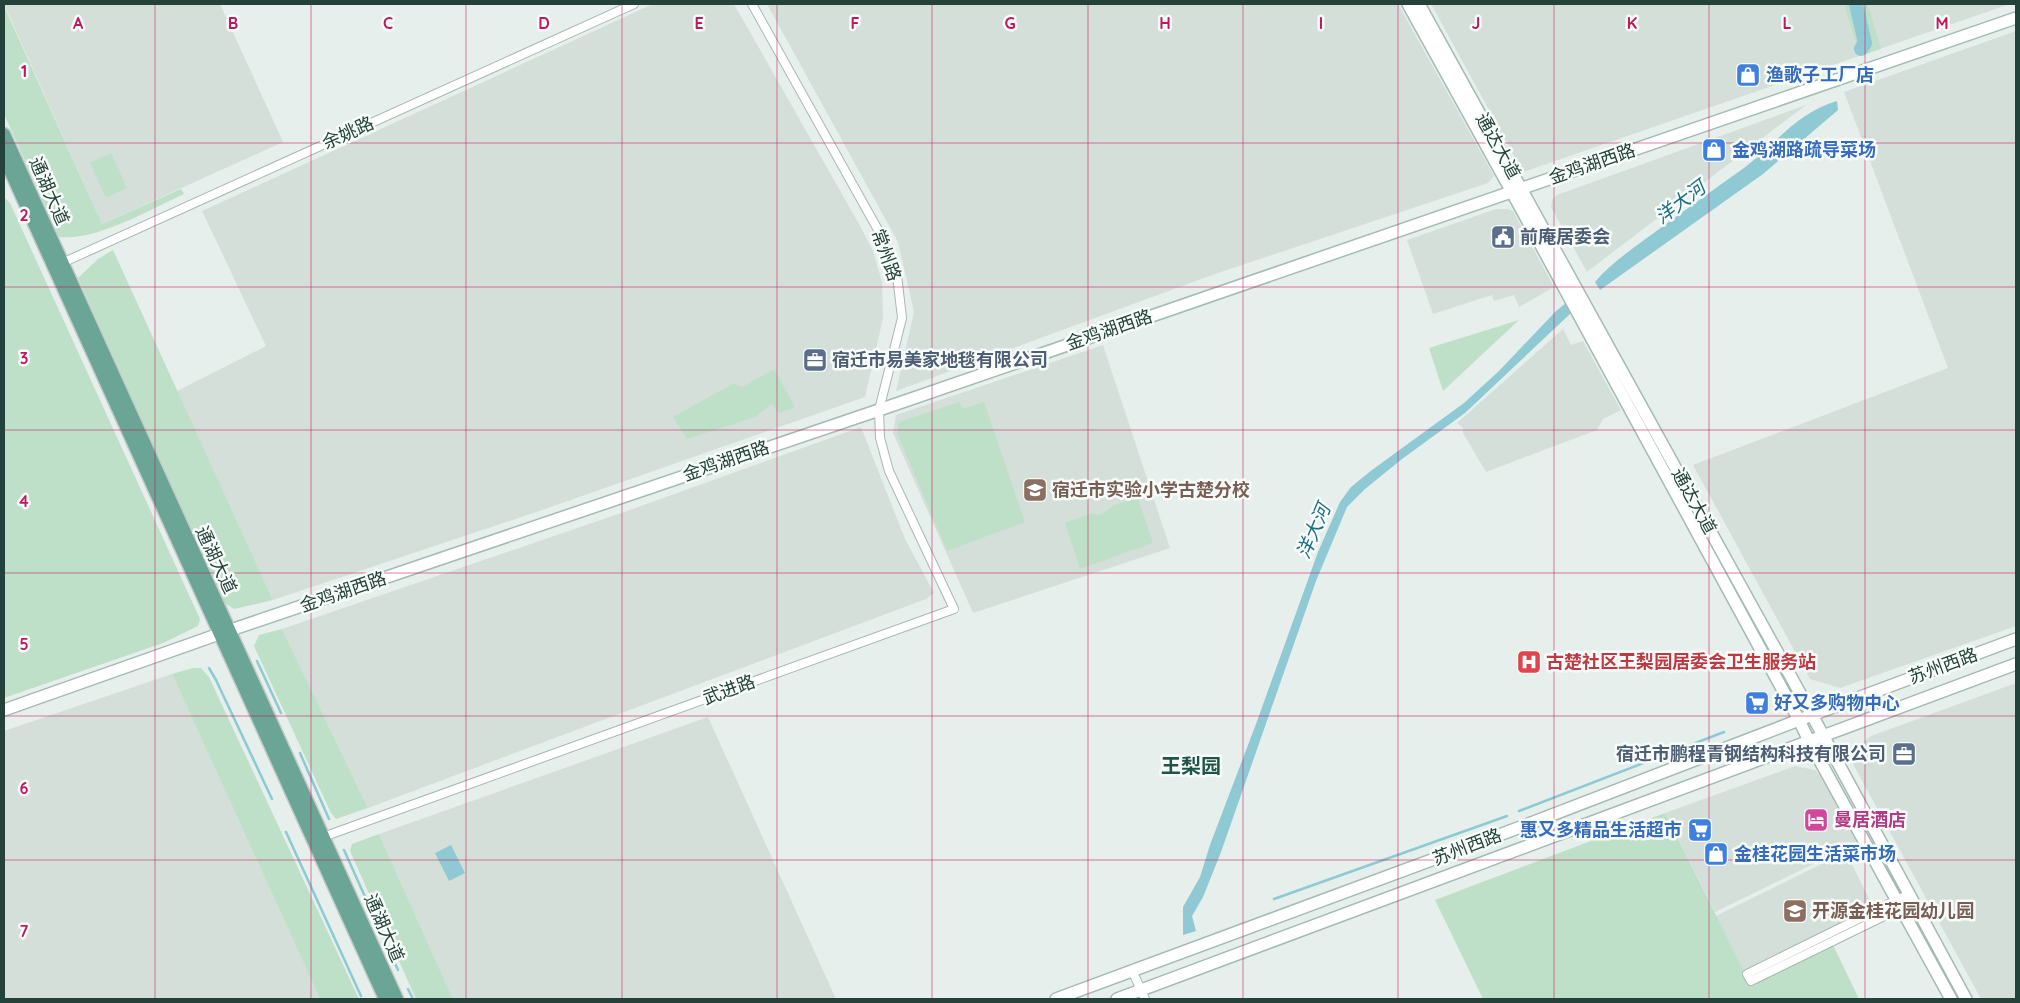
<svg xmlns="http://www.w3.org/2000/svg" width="2020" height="1003" viewBox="0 0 2020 1003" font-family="Quicksand,'Noto Sans SC',sans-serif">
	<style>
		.built { fill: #d4dfda }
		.green { fill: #bfe0c8 }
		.water { fill: #8ec9d4 }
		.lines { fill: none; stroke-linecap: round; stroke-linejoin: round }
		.stream { stroke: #8ec9d4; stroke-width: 2.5 }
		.river { stroke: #8ec9d4; stroke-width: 14 }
		.street-casing { stroke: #a8b8b2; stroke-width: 10 }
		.secondary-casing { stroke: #a4bbb3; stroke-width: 14 }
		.primary-casing { stroke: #c2cac8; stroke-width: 15 }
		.street { stroke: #fff; stroke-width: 8 }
		.secondary { stroke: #fff; stroke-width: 11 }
		.primary { stroke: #6aa596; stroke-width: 12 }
		.grid { fill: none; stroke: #c2185b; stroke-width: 1; stroke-opacity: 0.55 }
		.labels { text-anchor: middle; stroke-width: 5; stroke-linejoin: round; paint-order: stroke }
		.shop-label { font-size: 18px; font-weight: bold; fill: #366cbe; stroke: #f7fbf9; text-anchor: start }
		.street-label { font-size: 18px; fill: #24423a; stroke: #f7fbf9 }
		.service-label { font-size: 18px; font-weight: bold; fill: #4e5e75; stroke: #f7fbf9; text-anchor: start }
		.education-label { font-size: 18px; font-weight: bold; fill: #785e54; stroke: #f7fbf9; text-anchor: start }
		.health-label { font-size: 18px; font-weight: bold; fill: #be3a42; stroke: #f7fbf9; text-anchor: start }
		.hotel-label { font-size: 18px; font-weight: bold; fill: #b23c85; stroke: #f7fbf9; text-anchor: start }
		.water-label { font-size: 19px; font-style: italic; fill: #1c6f80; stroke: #f7fbf9 }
		.quarter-label { font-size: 20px; font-weight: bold; fill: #1f5548; stroke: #f7fbf9 }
		.grid-label { font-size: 16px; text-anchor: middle; font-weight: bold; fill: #c2185b; stroke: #f7fbf9; stroke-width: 5; stroke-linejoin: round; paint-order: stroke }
	</style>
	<rect width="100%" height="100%" fill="#e6efeb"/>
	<path class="built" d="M4,4H220L283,142L102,224Z
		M653,4H734L859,224L873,251L882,282L883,318L865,397L545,509L273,600L177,391L266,346L202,211Z
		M767,4H1398L1494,176L1488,183L1215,274L896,391L914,312L898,242Z
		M1431,4H2006L2007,5L1523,172Z
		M2016,31V626L1840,688L1810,679L1693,465L1948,368L1844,92Z
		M1806,105L1596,265L1587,272L1551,207L1552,200L1557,195Z
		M1496,209H1508L1513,211L1554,287L1519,307L1514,295L1494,301L1492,295L1433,314L1407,240Z
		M1563,329L1571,345L1583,341L1621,410L1603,419L1597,430L1486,472L1463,433V428L1457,423Z
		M1103,345L1170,548L973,613L893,433L896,415Z
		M861,427L905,539L934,593L926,599L368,808L282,629L627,511Z
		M172,674L320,999H4V731Z
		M2016,683V999H1981L1853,764L1852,757L1862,743L1871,736Z
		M708,717L836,999H453L379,834Z
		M1795,766L1815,770L1824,779L1858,842L1715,912L1665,813Z
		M1846,852L1873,907L1744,971L1716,916Z"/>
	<path class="green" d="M1844,4H1868L1881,49L1860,56Z
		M4,6L102,224L181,189L184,194C149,210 97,241 59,237L4,114Z
		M111,153L127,188L106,198L90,163Z
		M4,197L10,203L200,619L198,626L163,643L4,698Z
		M113,250L273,600L234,609L226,604L221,597L78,278L98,259Z
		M1519,320L1443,391L1429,348Z
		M774,369L795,407L779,413L772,404L755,417L687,439L673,417L734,383L742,387Z
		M959,402L963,409L984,402L1025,522L947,551L897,433L899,422Z
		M1138,498L1153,543L1080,569L1065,523L1092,513C1102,518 1105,511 1113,506C1120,502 1130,501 1138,498Z
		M282,629L368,808L336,819L331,813L254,646L259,635Z
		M193,668H201L209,677L359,999H320L172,674Z
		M1665,813L1751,985L1833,945L1859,999H1483L1435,900Z
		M379,834L453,999H416L350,851L352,844Z"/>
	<path class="water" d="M1837,101L1838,110L1763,174L1600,290L1595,282C1610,264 1632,249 1651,235C1682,212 1713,190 1744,168C1776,144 1796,113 1837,101Z
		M1566,303L1571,313L1465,413L1402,459L1365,489L1347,507L1316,581L1221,852L1203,897L1192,916L1196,931L1183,935V907L1200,877L1210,845L1256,724L1318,552L1340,502L1351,487L1372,470L1464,403L1499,371L1556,311Z
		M451,845L465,873L449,881L435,853Z"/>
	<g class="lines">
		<path class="stream" d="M257,661L281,713
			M209,668L216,680L272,799
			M300,753L329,819
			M1519,811L1724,732
			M286,832L361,996
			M344,850L398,970
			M1274,899L1507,816
			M408,989L413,999"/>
		<path class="river" d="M1856,4L1865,43L1861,49"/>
		<defs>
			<path id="street" d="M62,263L634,4
				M323,837L954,609L889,471L880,438L879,410L902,318L897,275L882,237L752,4
				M1909,894L1747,974L1751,981L1913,902
				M1132,970L1145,999"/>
			<path id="secondary" d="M1408,4L1512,192L1799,720L1809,741L1951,999
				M1419,4L1812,715L1966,999
				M4,710L219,634L879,410L2016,18
				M1056,999L1518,828L1812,715L2016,639
				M1117,999L2016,664"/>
			<path id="primary" d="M4,134L397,999
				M4,157L385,999"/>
		</defs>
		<use href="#street" class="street-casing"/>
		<use href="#secondary" class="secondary-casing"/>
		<use href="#primary" class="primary-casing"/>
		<use href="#street" class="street"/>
		<use href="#secondary" class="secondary"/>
		<use href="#primary" class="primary"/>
	</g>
	<path class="grid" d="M155,4V999M311,4V999M466,4V999M622,4V999M777,4V999M932,4V999M1088,4V999M1243,4V999M1398,4V999M1554,4V999M1709,4V999M1865,4V999M4,143H2016M4,287H2016M4,430H2016M4,573H2016M4,716H2016M4,860H2016"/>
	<defs>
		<symbol id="shop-square" viewBox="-11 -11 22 22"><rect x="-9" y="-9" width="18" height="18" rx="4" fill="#3f7fe0" stroke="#f7fbf9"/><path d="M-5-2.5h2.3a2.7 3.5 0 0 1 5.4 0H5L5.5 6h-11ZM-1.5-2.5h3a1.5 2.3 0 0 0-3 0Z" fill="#fff"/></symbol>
		<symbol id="civic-square" viewBox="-11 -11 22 22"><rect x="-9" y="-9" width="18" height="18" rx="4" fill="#5c6f8a" stroke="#f7fbf9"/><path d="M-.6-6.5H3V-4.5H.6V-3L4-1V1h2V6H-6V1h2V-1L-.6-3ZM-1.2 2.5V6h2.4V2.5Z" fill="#fff"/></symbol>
		<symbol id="office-square" viewBox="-11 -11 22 22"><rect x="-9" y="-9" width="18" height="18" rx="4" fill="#5c6f8a" stroke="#f7fbf9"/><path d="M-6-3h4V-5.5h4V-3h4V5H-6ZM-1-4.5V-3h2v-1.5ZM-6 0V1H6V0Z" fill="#fff"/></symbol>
		<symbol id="school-square" viewBox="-11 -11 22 22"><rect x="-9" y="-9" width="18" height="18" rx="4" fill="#8d6e63" stroke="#f7fbf9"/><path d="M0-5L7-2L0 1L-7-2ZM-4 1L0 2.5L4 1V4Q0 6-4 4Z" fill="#fff"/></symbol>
		<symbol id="hospital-square" viewBox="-11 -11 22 22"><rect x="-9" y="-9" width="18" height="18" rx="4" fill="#e0444e" stroke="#f7fbf9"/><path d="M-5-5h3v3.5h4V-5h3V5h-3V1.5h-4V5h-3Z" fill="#fff"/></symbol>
		<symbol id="supermarket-square" viewBox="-11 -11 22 22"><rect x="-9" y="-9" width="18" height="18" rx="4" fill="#3f7fe0" stroke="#f7fbf9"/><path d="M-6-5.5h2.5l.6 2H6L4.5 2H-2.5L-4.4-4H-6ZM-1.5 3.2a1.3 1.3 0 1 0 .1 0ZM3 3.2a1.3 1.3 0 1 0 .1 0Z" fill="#fff"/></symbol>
		<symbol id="hotel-square" viewBox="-11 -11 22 22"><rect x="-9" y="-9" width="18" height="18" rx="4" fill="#d1479c" stroke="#f7fbf9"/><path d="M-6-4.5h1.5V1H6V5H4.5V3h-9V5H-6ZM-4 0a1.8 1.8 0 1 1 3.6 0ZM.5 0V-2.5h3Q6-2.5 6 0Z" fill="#fff"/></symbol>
	</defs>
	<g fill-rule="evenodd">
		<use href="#shop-square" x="1734" y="61" width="28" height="28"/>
		<use href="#shop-square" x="1700" y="136" width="28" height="28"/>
		<use href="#civic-square" x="1489" y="223" width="28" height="28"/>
		<use href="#office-square" x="801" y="346" width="28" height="28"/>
		<use href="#school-square" x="1021" y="476" width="28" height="28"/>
		<use href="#hospital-square" x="1515" y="648" width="28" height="28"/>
		<use href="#supermarket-square" x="1743" y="689" width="28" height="28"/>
		<use href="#office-square" x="1890" y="740" width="28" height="28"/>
		<use href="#hotel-square" x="1802" y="806" width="28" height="28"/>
		<use href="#supermarket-square" x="1686" y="816" width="28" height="28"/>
		<use href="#shop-square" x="1702" y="840" width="28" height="28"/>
		<use href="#school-square" x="1781" y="897" width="28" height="28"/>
	</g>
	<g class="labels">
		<g class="shop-label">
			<text x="1766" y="81">渔歌子工厂店</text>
			<text x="1732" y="156">金鸡湖路疏导菜场</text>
			<text x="1774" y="709">好又多购物中心</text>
			<text x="1682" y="836" text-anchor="end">惠又多精品生活超市</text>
			<text x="1734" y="860">金桂花园生活菜市场</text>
		</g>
		<g class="street-label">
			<text transform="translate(348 133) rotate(-24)" y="6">余姚路</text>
			<text transform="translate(1498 146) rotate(61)" y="6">通达大道</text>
			<text transform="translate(1592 164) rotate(-19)" y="6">金鸡湖西路</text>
			<text transform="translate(49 191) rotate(66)" y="6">通湖大道</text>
			<text transform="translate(886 255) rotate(70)" y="6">常州路</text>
			<text transform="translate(1109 330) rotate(-19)" y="6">金鸡湖西路</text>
			<text transform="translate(726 461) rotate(-19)" y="6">金鸡湖西路</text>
			<text transform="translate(1694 501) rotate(61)" y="6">通达大道</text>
			<text transform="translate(216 560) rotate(65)" y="6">通湖大道</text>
			<text transform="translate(343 592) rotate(-19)" y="6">金鸡湖西路</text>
			<text transform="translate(1943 666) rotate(-20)" y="6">苏州西路</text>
			<text transform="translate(729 690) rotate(-20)" y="6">武进路</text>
			<text transform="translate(1467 847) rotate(-21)" y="6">苏州西路</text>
			<text transform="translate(384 928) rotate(66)" y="6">通湖大道</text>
		</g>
		<g class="service-label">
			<text x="1520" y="243">前庵居委会</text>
			<text x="832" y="366">宿迁市易美家地毯有限公司</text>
			<text x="1886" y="760" text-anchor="end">宿迁市鹏程青钢结构科技有限公司</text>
		</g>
		<g class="education-label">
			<text x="1052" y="496">宿迁市实验小学古楚分校</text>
			<text x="1812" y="917">开源金桂花园幼儿园</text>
		</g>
		<g class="health-label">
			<text x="1546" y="668">古楚社区王梨园居委会卫生服务站</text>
		</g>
		<g class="hotel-label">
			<text x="1834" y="826">曼居酒店</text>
		</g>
		<g class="water-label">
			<text transform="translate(1680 202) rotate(-37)" y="7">洋大河</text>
			<text transform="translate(1313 531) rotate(-67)" y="7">洋大河</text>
		</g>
		<g class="quarter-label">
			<text x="1191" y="773">王梨园</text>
		</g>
	</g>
	<g class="grid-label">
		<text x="78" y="29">A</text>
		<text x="233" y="29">B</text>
		<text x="388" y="29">C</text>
		<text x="544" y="29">D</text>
		<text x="699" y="29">E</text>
		<text x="855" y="29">F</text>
		<text x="1010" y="29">G</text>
		<text x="1165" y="29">H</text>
		<text x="1321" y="29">I</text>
		<text x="1476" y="29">J</text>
		<text x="1632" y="29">K</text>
		<text x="1787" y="29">L</text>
		<text x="1942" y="29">M</text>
		<text x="24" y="77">1</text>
		<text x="24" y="221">2</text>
		<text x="24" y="364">3</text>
		<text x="24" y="507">4</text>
		<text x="24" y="650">5</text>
		<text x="24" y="794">6</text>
		<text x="24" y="937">7</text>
	</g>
	<rect width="2020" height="1003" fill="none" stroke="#24423a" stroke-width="10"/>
</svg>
